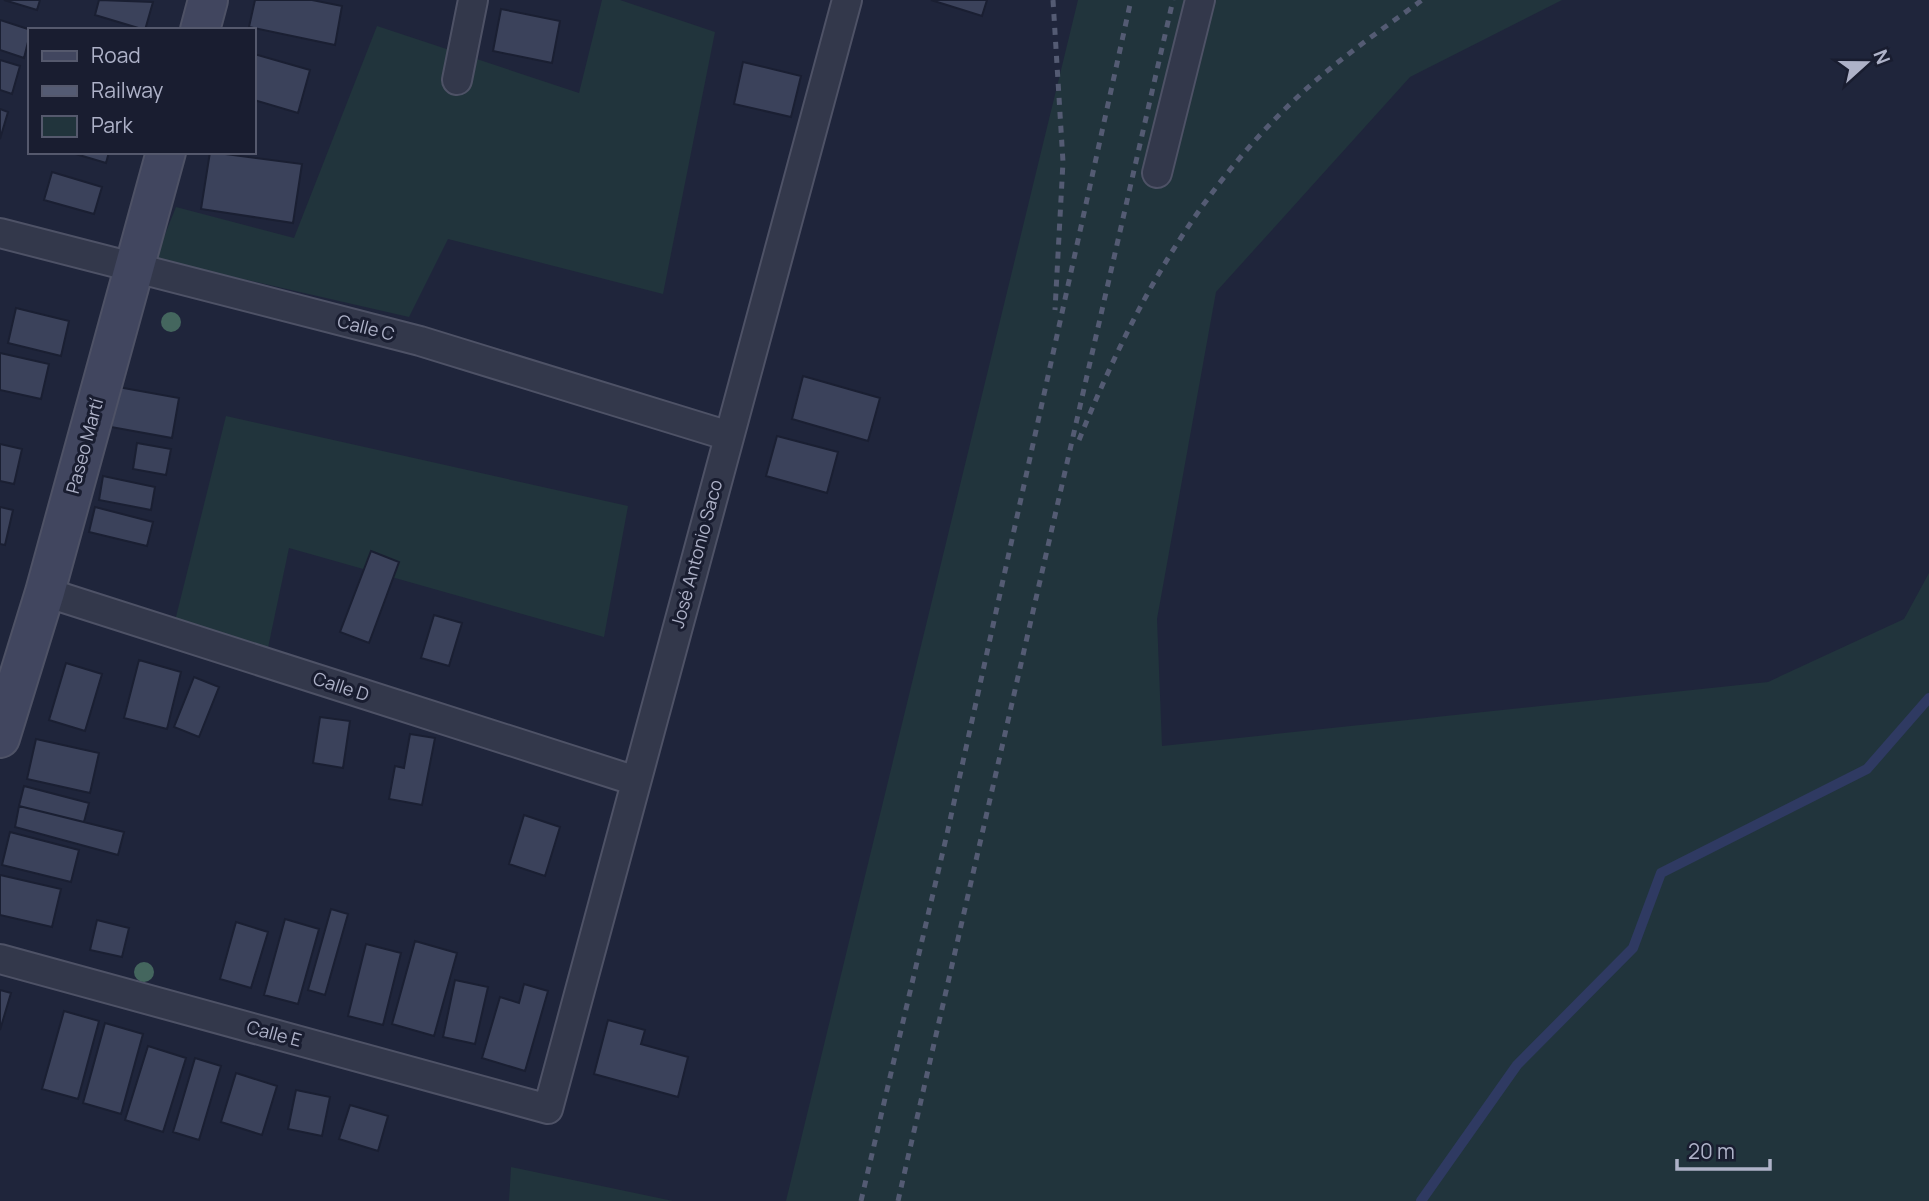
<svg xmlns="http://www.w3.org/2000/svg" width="1929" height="1201" viewBox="0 0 1929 1201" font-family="Manrope,sans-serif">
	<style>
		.green { fill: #21343c }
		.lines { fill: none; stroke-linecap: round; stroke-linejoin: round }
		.stream { stroke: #2f3a62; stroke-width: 10 }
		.building { fill: #3b425b; stroke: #1a1f32; stroke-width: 2 }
		.street-casing { stroke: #4e5266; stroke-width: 32 }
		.secondary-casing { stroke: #4e5266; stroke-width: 42 }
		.street { stroke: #33384b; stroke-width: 28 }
		.secondary { stroke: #41465f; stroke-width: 38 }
		.rail { stroke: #545b73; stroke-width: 5; stroke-dasharray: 7 7; stroke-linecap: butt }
		.tree { fill: #44665e }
		.labels { text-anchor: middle; stroke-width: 6; stroke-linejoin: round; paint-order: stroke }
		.street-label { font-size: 18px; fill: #aeb2c8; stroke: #191d30 }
	</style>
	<rect width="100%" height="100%" fill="#1f253b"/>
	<path class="green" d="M602,0H620L715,32L663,294L448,239L409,317L155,259L176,207L294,238L377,26L579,93Z
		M1078,0H1562L1410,77L1216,292L1157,619L1162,746L1768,682L1904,619L1929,573V1201H786Z
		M226,416L628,506L604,637L289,548L265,662L172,633Z
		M511,1167L673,1201H509Z"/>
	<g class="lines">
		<path class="stream" d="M1421,1201L1517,1065L1633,948L1661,873L1867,769L1929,698"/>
	</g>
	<path class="building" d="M4,0H40L37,10Z
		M99,0L153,2L145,30L95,15Z
		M255,0H312L342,6L335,45L249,27Z
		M931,0H987L982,16Z
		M501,9L560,21L552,63L493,51Z
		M0,20L31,30L24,58L0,50Z
		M254,54L310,70L298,113L254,100Z
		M0,60L20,66L12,94L0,90Z
		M743,62L801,76L791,117L734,104Z
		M0,109L8,112L0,139Z
		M69,152H109L106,163Z
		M210,152L302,164L293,223L201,209Z
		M52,172L102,187L94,214L44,200Z
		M16,308L69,321L61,356L8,343Z
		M0,353L49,364L41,399L0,390Z
		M803,376L880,398L868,441L792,419Z
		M118,387L179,398L172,438L111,427Z
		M777,436L838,452L827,493L766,476Z
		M137,443L171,449L166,475L133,469Z
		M0,444L22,449L14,484L0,481Z
		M103,476L155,487L151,510L99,500Z
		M0,507L13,510L5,545L0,544Z
		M95,507L153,522L147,546L89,532Z
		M371,551L399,562L369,643L340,632Z
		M434,615L462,623L449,666L421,658Z
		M139,660L181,672L167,729L124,718Z
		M66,663L102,674L85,731L49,720Z
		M194,677L219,687L199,737L174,727Z
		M320,717L350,721L343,768L313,763Z
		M410,734L435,738L422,805L389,799L395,766L404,768Z
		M36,739L99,753L90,793L27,779Z
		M24,786L89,803L84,822L19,806Z
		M19,806L124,832L118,855L15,827Z
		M524,815L560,827L545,876L509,864Z
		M10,832L79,850L71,882L2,865Z
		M0,875L61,889L52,927L0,915Z
		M331,909L348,914L325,995L308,990Z
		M285,919L319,929L298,1004L264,995Z
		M97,920L129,928L122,957L90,950Z
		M236,922L268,932L251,988L220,979Z
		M415,941L457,953L434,1036L392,1024Z
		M366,944L401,953L383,1025L348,1016Z
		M455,980L488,987L475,1044L443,1037Z
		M524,984L548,991L525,1071L482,1058L500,997L519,1003Z
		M0,990L11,993L0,1030Z
		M64,1011L99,1021L78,1099L42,1089Z
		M608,1020L645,1030L641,1044L688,1057L678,1097L594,1074Z
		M105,1023L143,1034L121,1114L83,1103Z
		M148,1046L186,1058L163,1132L125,1120Z
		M195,1058L221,1066L199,1140L173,1132Z
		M236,1073L277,1086L262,1135L221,1122Z
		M296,1090L330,1097L322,1136L288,1129Z
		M350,1105L388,1116L378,1151L339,1139Z"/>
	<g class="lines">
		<defs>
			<path id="street" d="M457,80L473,0
				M1157,173L1200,0
				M0,233L420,341L729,436
				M45,592L636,781
				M0,959L548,1109L847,0"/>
			<path id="secondary" d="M200,30L208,0
				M0,738L45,592L166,152"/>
		</defs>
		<use href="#street" class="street-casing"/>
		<use href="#secondary" class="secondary-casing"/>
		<use href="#street" class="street"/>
		<use href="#secondary" class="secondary"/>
		<path class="rail" d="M1053,0L1063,162L1055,310
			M1079,440C1133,307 1197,189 1304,91C1341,57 1383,29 1422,0
			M861,1201L947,834L1131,0
			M898,1201L1173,0"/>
	</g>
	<g class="tree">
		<circle cx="171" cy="322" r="10"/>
		<circle cx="144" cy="972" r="10"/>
	</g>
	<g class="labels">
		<g class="street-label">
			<text transform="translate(366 328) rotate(14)" y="6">Calle C</text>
			<text transform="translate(85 446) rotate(-75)" y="6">Paseo Martí</text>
			<text transform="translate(697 554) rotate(-75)" y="6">José Antonio Saco</text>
			<text transform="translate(341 687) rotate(18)" y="6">Calle D</text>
			<text transform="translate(274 1034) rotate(15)" y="6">Calle E</text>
		</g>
	</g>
	<rect x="28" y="28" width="228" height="126" fill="#191d30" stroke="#55596d" stroke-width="2"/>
	<rect x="42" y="51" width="35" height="10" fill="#41465f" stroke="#55596d" stroke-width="2"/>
	<text x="91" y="63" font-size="21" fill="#aeb2c8">Road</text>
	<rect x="42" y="86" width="35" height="10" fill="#545b73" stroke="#55596d" stroke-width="2"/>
	<text x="91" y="98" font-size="21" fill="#aeb2c8">Railway</text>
	<rect x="42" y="116" width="35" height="21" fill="#21343c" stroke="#55596d" stroke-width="2"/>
	<text x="91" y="133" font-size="21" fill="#aeb2c8">Park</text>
	<g transform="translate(1866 63) rotate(69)" stroke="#191d30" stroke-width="5" paint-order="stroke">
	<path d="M0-5L12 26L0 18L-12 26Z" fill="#aeb2c8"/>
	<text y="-10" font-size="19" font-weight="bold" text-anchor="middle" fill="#aeb2c8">N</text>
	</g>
	<path d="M1677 1159v10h93v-10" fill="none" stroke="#aeb2c8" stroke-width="3.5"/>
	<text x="1688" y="1159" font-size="21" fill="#aeb2c8" stroke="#191d30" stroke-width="5" paint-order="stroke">20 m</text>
</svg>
